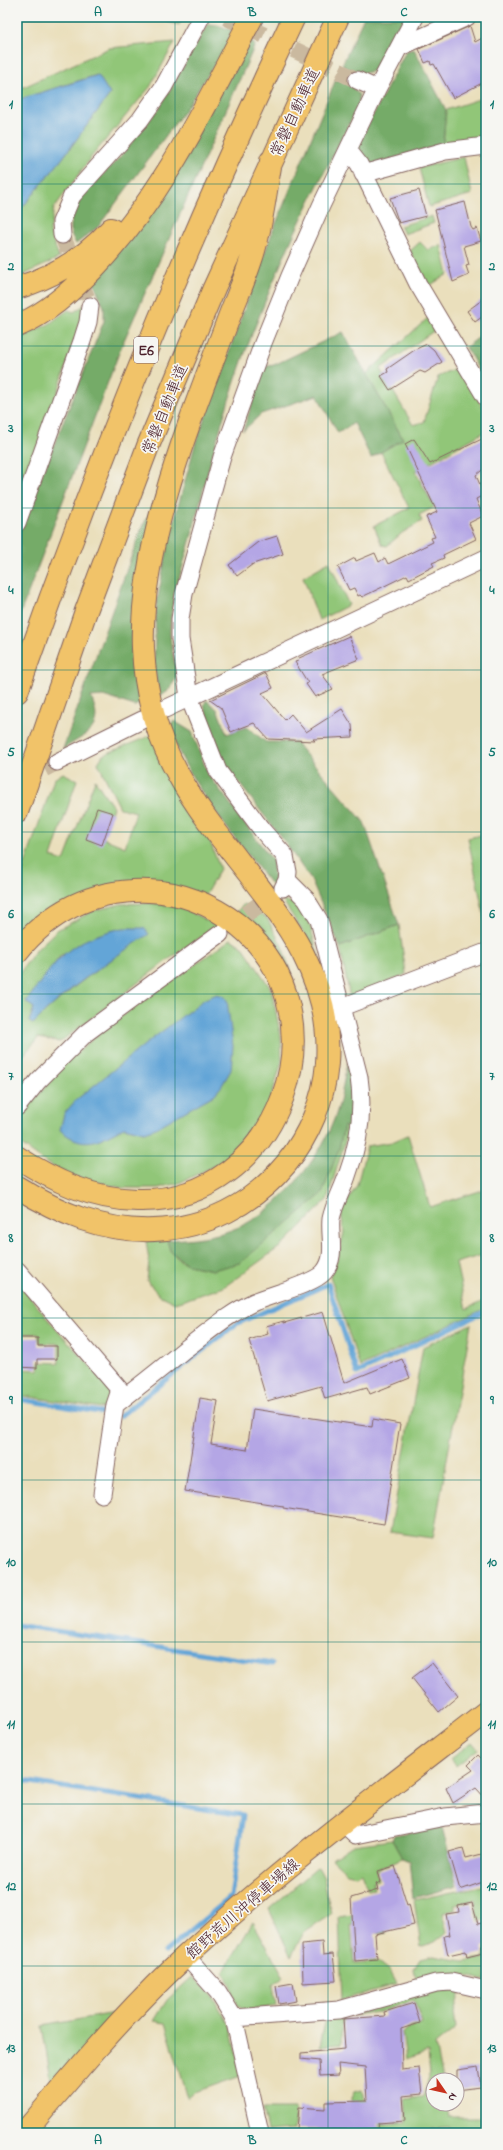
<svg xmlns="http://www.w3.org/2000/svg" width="503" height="2150" viewBox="0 0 503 2150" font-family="'Indie Flower','Klee One',sans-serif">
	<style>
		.green { fill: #91c678; stroke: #6e7252; fill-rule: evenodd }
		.forest { fill: #74ab68; stroke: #5f654a }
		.water { fill: #64a5d7; stroke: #576281 }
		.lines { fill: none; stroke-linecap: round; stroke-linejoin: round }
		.stream { stroke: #64a5d7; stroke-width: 5 }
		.building { fill: #b4a6e5 }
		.minor-tunnel { stroke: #cab99f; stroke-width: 17; stroke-dasharray: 17 8; stroke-linecap: butt }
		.minor-casing { stroke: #82625e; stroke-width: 19 }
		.major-casing { stroke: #82625e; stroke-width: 24 }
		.highway-casing { stroke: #82625e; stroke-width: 24 }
		.minor { stroke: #fff; stroke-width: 17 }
		.major { stroke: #f1c369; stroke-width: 22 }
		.highway { stroke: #f1c369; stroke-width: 22 }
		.grid { fill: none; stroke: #0f766e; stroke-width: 1; stroke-opacity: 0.55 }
		.labels { text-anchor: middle; stroke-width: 3.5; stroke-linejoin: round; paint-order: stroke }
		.shield { fill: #f6f6f2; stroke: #7e6067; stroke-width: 1 }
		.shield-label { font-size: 15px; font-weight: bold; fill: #4a1f2b }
		.street-label { font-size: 16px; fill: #4a1f2b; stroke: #f6f6f2 }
		.neatline { fill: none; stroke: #0f766e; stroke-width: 1.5 }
		.grid-label { font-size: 13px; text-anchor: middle; font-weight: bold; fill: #0f766e }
	</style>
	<rect width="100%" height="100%" fill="#f6f6f2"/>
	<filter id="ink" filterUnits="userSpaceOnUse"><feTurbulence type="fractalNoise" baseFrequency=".025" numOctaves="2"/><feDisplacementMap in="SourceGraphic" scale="8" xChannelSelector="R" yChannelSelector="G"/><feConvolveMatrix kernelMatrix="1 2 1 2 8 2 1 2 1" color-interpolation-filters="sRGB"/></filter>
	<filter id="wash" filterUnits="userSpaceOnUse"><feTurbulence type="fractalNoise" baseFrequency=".012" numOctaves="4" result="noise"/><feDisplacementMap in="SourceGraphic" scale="16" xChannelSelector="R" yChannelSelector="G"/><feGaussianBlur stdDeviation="0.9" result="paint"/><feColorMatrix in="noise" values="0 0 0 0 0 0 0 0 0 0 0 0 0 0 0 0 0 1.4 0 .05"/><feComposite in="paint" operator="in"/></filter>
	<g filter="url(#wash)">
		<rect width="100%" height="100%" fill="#eadfbc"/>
		<path class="green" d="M150,17H183L179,25Z
			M175,42L150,87L92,156L54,208L50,232L59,258L17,278V214L62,159L110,94L97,75L17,100V90L109,48Z
			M479,99L485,138L443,144L446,110Z
			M464,157L472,194L429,207L419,168Z
			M432,216L434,223L404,234L400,226Z
			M420,242L428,250L441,245L448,274L429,286L410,251Z
			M84,305L86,306L35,461L17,496V339L49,324L68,310L74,312Z
			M429,317L435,330L380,369L413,425L424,422L438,377L459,368L486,412V431L415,471L432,503L443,498L444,502L419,515L422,521L402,533L387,546L382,545L374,526L409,508L381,452L403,439L366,374Z
			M329,562L349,605L319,620L303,577Z
			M152,735L207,833L220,869L203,899L126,886L17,941V888L54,779L63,773L77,780L51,857L64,861L95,780L113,807L103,838L125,847L136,812L120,808L98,763L103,755Z
			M486,834V926L468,838Z
			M283,901L299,904L308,916L321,968L306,937Z
			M154,903L183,908L217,926L165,962L60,1042L38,1038L17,1063V977L35,951L57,930L93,911L121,904ZM148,934C108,962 67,989 33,1024L29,1021L34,1008L26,1002L61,955Z
			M244,904L267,918L281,944L292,974L287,977L237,911Z
			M399,925L406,974L350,998L340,947Z
			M231,939L244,948L271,989L281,1037L282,1061L267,1112L237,1152L212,1167L179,1183L158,1188H122L72,1176L48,1164L17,1142V1125L24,1112L67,1062L104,1029ZM226,1079L214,1095L144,1132L124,1127Z
			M344,1126L349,1128L327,1200L284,1244L224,1287L175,1303L159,1295L147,1281L149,1261L146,1241L167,1240C173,1264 192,1266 213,1270L339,1149Z
			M408,1135L430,1207L486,1189V1254L456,1263L466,1309L486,1300V1308L360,1367L330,1276L338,1258L344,1232L341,1212L357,1185L367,1146L392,1142Z
			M17,1281L45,1316L113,1392L109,1409L17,1395V1369L39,1370V1362L59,1363V1344L40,1343L38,1334H17Z
			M471,1324L433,1538L390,1532L423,1347Z
			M472,1742L478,1749L456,1766L451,1759Z
			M392,1840L402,1858L376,1870L378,1880L373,1881L374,1889L368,1890L361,1872L356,1875L347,1873L332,1859L353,1845Z
			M318,1867L324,1878L331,1914L304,1932L291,1957L269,1909Z
			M486,1885V1920L479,1921L475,1900L455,1904V1910L442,1913L447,1932L435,1942L421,1947L414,1900Z
			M381,1910L387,1933L378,1934L377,1924L351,1925L354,1963L378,1961L390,1971L397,1984L342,2000L339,1917Z
			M253,1922L284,1977L273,1984L276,2006L246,2011L238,2006L224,1971Z
			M486,1949V1981C460,1973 442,1973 416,1978L414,1969L420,1959L433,1956L463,1961L483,1958Z
			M192,1977L210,1992L230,2026L241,2076L195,2092L188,2098L165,2023L154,2021L167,2000Z
			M461,1989L454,2012L456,2028L435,2045L442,2080H433V2104H446L449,2117H486V2133H452L451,2128L432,2129L431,2133H358L381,2130L380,2119H384V2124L407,2122L405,2099L423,2097L430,2075L428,2052L406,2060L402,2032L422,2023L414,2000L380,2012L353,2015L425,1992Z
			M115,2013L52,2086L42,2026Z
			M342,2018L341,2044L320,2046L325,2022L331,2019Z
			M363,2090L365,2100H370L352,2112V2098L355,2092Z
			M262,2109H295L294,2129L267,2131Z"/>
		<path class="forest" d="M364,17H407L383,62L373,71L358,74L342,65Z
			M208,24L217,25L232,30L226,47L185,110L98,227L76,244L71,234V216L79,199L120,157L160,107Z
			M251,40L255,45L122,345L17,622V537L104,321V307L93,281Z
			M414,49L446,110L443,144L367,166L354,152L406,51Z
			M336,79L351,86L359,95V106C324,171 290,238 263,307C234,376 213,449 195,522C187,558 171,593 170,631C170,646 175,662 178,676L167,692L159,696L154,667L156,607L169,539L195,445L272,233Z
			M343,332L403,439L371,458L354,423L338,433L317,395L261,414L243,431L264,367L274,365Z
			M486,332V383L466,347Z
			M162,487L140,703L135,706L103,696L91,697C105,730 87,733 63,749L140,532Z
			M206,700L217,709L227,734L247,727L266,742H295L364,822L399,925L340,947L311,880L284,841L225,765L208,718L204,706Z
			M174,721L192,732L208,774L273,861L274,888C235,837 190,787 168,726Z
			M347,1063C352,1086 354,1105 349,1128L344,1126L339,1149L322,1194L240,1263L213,1270L188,1265L170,1251L167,1240C192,1239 216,1237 239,1227C278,1210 318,1161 333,1122C341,1104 343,1083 347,1063Z
			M442,1827L457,1886L413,1898L409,1861L402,1858L392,1840L394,1835Z"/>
		<path class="water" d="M98,75L110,94L62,159L17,214V100Z
			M123,928H144L149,934C108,962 67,988 33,1024L29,1022L34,1008L26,1002C57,959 67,940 123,928Z
			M217,994L224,996L227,1000L233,1046L231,1070L221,1087L214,1095L156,1128L144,1132L124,1127C99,1140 85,1151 60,1130L64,1114L76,1100L148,1042L205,999Z"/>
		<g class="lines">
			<path class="stream" d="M17,1399L106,1413
				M120,1416L236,1324L328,1284L357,1373L486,1311
				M17,1625L272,1664
				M17,1780L243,1815L231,1897L165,1952"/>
		</g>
		<g id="blocks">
			<path class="building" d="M470,26L475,42L486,36V81L453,98L434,64L431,65L430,61L425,63L419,49Z
				M419,190L426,216L399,223L390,198Z
				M465,202L471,227L473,230L477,228L481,241L464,246L469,265L466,266L469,275L453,282L435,210Z
				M486,297V314L475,322L467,311Z
				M427,344L434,350L442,362L425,373L420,371L390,390L381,376L388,372L387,369L416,349Z
				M486,437V467L476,475L484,495L476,499L483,516L469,523L476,539L443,555L444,558L432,563L434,566L409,579L407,575L362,597L360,595L358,596L354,588L349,590L338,567L355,558L356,561L375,553L379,562L385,558L388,564L433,542L431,538L435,537L426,517L437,512L405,444L414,439L430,464Z
				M277,536L283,554L253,564L237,576L229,565L258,542Z
				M349,636L359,659L322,674L333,689L315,697L306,684L308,683L295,662L298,661L297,659Z
				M266,673L273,688L262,693L285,720L291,714L306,732L342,709L352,725L353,737L313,739L315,741L268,739L254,723L231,732L221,708L210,700Z
				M97,808L113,813L102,845L86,839Z
				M323,1312L344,1383L402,1359L410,1378L370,1394L367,1387L325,1399L321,1386L267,1401L249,1340L268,1334L266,1326L284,1321V1323Z
				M17,1338H38V1346H57V1359H37V1368L17,1367Z
				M200,1398L218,1401L211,1444L247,1450L253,1409L372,1427L373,1419L400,1424L384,1524L283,1508V1506L185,1491Z
				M432,1663L458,1696L439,1712L412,1678Z
				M478,1755L485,1762H486V1799L476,1788L453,1803L446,1788L473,1770L468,1765Z
				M463,1848L466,1858L486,1853V1881L460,1890L449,1852Z
				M395,1866L407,1905L409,1904L414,1925L375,1934L377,1959L355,1961L351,1898L378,1890L376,1884L381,1882L378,1871Z
				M472,1903L478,1924L486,1922V1945L482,1946L483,1953L467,1957L466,1951L448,1955L444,1936L450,1935L446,1914L459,1912L458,1906Z
				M322,1942L323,1955L333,1954L336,1981L303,1983L302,1944Z
				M293,1983L296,2001L279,2004L276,1986Z
				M414,2003L420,2023L401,2029L402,2070L419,2068L422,2094L403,2096L405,2121L378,2123L379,2128L358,2130L297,2129L299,2107L325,2109V2102L367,2101L365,2067L338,2064L339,2075L320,2076L319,2061L301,2059V2053L345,2049L343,2019L385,2016L384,2012Z
				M478,2067L481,2087L457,2090V2070Z"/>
		</g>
	</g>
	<g filter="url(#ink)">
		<use href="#blocks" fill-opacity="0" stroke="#82625e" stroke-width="1"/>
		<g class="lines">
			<path class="minor-tunnel" d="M226,17L357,80
				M62,235L90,306
				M22,780L57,762
				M226,929L278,891"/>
			<defs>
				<path id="minor" d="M400,47L467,17
					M357,80L377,89
					M348,150L359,164L418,284L486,398
					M363,174L445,151L486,146
					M62,235L61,222L72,196L140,120L164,86L201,17
					M17,523L82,341L88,322L90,306
					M165,709L486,558
					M57,762L142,720
					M283,888L287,880L288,872L285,856L262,830L218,771L189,697L180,639V619L184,594L222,457L263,343L290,276L321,206L377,89L415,17
					M342,1007L486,952
					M17,1107L38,1081L86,1033L220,934
					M17,1270L120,1390L115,1405L102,1494
					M115,1405C138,1387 161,1369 184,1350C207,1333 228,1314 254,1302C270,1295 314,1284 324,1272C337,1257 329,1236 331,1219C334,1204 342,1191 347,1176C359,1144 364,1111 359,1077L319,920L306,899L287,880
					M343,1823L356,1835L445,1817L486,1813
					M186,1956L218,1992L234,2018L260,2133
					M234,2018L339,2010L436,1983L451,1982L486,1990"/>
				<path id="major" d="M24,2133C71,2077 119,2020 172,1969C270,1876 379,1795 486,1712"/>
				<path id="highway" d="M17,288C53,277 86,257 111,229
					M17,326C46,314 70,292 92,270C164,195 204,108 252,17
					M17,692C97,462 189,237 294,17
					M17,812L86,611L148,446L214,288L338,17
					M17,952C51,910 95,889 149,891C181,892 212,905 237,924C349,1014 280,1204 137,1200C92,1199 54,1181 17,1157
					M17,1187C59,1213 103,1232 154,1230C206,1228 252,1205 286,1164C309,1136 324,1100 327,1063C336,942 230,870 178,774C156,735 145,693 143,648C139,545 189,423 225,328C235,300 249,272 256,243C263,216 266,188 271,161"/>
			</defs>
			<use href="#minor" class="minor-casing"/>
			<use href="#major" class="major-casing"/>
			<use href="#highway" class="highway-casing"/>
			<use href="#minor" class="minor"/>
			<use href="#major" class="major"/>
			<use href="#highway" class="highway"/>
		</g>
	</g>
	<path class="grid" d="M175,17V2133M328,17V2133M17,184H486M17,346H486M17,508H486M17,670H486M17,832H486M17,994H486M17,1156H486M17,1318H486M17,1480H486M17,1642H486M17,1804H486M17,1966H486"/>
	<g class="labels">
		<rect class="shield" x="134" y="337" width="24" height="26" rx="3"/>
		<g class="shield-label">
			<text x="146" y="355">E6</text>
		</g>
		<g class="street-label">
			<text transform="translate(294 112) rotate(-65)" y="6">常磐自動車道</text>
			<text transform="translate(164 409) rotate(-68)" y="6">常磐自動車道</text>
			<text transform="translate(242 1908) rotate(-41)" y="6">館野荒川沖停車場線</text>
		</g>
	</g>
	<rect width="503" height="2150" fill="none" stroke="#f6f6f2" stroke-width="44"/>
	<g transform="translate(445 2092) rotate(124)"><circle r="19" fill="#f6f6f2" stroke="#b1a0a2"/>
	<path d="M0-3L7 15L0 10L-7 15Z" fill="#c8321e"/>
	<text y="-6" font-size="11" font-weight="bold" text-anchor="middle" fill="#4a1f2b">N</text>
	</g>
	<rect x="22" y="22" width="459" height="2106" class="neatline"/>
	<g class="grid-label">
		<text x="98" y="16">A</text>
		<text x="252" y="16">B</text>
		<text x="404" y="16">C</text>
		<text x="11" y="108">1</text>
		<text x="492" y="108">1</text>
		<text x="11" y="270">2</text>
		<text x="492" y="270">2</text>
		<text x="11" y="432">3</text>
		<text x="492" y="432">3</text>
		<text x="11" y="594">4</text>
		<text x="492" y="594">4</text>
		<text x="11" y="756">5</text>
		<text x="492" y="756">5</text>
		<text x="11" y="918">6</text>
		<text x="492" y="918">6</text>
		<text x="11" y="1080">7</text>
		<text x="492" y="1080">7</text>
		<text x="11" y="1242">8</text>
		<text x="492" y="1242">8</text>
		<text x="11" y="1404">9</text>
		<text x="492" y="1404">9</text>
		<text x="11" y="1566">10</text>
		<text x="492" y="1566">10</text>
		<text x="11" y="1728">11</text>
		<text x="492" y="1728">11</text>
		<text x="11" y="1890">12</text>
		<text x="492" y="1890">12</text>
		<text x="11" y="2052">13</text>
		<text x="492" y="2052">13</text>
		<text x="98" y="2144">A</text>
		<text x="252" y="2144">B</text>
		<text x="404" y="2144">C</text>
	</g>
</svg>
